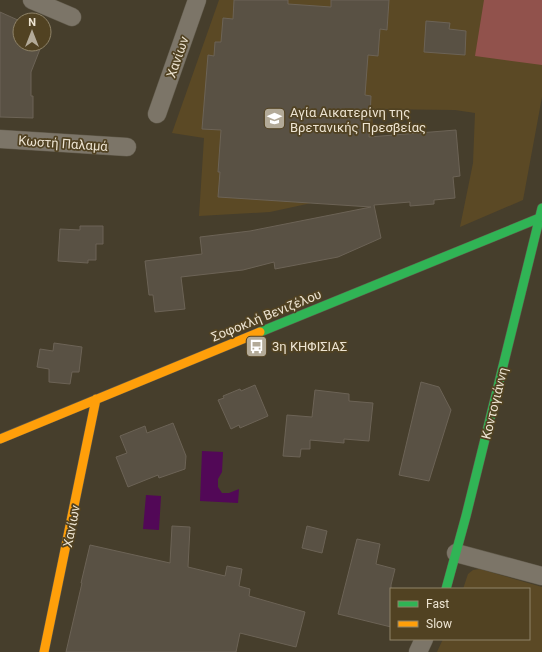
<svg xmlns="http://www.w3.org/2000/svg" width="542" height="652" viewBox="0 0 542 652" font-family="Roboto,sans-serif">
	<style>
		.built { fill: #5b4925 }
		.green { fill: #91524c }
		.water { fill: #520857 }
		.building { fill: #595144; stroke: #6c6356 }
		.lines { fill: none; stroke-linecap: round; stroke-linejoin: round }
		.street-casing { stroke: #615a4b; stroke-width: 19 }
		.fast-casing { stroke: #615a4b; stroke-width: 10 }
		.slow-casing { stroke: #615a4b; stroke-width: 10 }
		.street { stroke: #7c7568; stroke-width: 18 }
		.fast { stroke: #30b455; stroke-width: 9 }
		.slow { stroke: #ff9f0a; stroke-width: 9 }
		.labels { text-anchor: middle; stroke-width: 3.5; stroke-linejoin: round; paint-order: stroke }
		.street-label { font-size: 13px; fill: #ede4d2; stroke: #514222 }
		.poi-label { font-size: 13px; fill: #ede4d2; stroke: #514222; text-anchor: start }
	</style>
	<rect width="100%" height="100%" fill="#463e2c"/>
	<path class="built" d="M219,0H542V97L523,200L460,227L473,163L475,113L455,110L372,109L373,125H371L376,189L270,212L199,216L204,138L172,133Z
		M480,569L542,587V652H437L443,639H529V589H463L468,574L473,570Z"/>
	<path class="green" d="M484,0H542V65L475,56Z"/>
	<path class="water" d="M202,451L223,452L222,472L218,479V487L222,493H229L239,489L238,503L200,501Z
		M146,495L161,496L159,530L143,529Z"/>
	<path class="building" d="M234,0H288V4L331,7V0H389L387,30L380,29L378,56L368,55L365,95L371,96L369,137L456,130L460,176L453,177L455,198L434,200V204L410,206V202L374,205L381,238L338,257L275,269L274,262L243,270L181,277L185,309L155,312L153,295H149L145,261L202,254L200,237L250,231L371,207L218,197L220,172H218L221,130L202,129L208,55L214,56L215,42H221L223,18L233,19Z
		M0,12L20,21V44H42L31,72V96H33V118L0,117Z
		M426,21L450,23L449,29L466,31L465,55L424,52Z
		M80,226H103V244H96V260H88V263L58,261L60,229L80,230Z
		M54,343L82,347L79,372H72L70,384L49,382V369L37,367L40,349L53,351Z
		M421,382L439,387L451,410L429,481L399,475Z
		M255,385L268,416L240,428L239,425L231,429L218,400L224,398L223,396L240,389L241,391Z
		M315,390L349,394V401L373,403L369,441L344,439V443L310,440V449H301L300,457L283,456L287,415L312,417Z
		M173,423L186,456L185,469L159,478L158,475L128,487L116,457L127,453L120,436L145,426L147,433Z
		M172,526L190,527L188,567L225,576L227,566L242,569L239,586L250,589L249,596L305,612L296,647L240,633L236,652H66L82,583H81L90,545L170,563Z
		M307,526L327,531L322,553L302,548Z
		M357,539L380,544L376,564L395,569L391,585V627L338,614Z"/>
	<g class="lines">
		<defs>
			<path id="street" d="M32,0L72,17
				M157,114L197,0
				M0,139L127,147
				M456,553L542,576
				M418,652L424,639"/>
			<path id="fast" d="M260,332L542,217
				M446,589L466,516L542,208"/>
			<path id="slow" d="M0,439L260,332
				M44,652L96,399"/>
		</defs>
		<use href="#street" class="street-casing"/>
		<use href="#fast" class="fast-casing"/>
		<use href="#slow" class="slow-casing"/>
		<use href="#street" class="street"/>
		<use href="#fast" class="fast"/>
		<use href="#slow" class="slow"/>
	</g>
	<defs>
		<symbol id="school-square" viewBox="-11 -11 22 22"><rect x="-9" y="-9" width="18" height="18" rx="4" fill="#b3aa98" stroke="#514222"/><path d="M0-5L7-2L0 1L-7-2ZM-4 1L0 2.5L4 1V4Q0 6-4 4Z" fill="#fff"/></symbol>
		<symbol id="bus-square" viewBox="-11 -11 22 22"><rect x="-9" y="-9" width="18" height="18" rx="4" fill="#b3aa98" stroke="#514222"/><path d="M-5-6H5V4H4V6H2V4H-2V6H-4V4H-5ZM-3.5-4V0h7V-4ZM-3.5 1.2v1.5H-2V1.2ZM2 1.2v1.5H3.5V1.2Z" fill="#fff"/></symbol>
	</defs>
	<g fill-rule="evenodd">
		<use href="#school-square" x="262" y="106" width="25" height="25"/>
		<use href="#bus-square" x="244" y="334" width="25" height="25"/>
	</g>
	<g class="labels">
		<g class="street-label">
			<text transform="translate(177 57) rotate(-71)" y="5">Χανίων</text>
			<text transform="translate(63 143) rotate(4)" y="5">Κωστή Παλαμά</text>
			<text transform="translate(266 315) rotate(-22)" y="5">Σοφοκλή Βενιζέλου</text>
			<text transform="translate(494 403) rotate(-76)" y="5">Κοντογιάννη</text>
			<text transform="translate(71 526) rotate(-79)" y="5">Χανίων</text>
		</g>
		<g class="poi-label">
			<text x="290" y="117">Αγία Αικατερίνη της<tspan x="290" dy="15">Βρετανικής Πρεσβείας</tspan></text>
			<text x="272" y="351">3η ΚΗΦΙΣΙΑΣ</text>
		</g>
	</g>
	<rect x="390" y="588" width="140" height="52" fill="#514222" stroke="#8f8368"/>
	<rect x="398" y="601" width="20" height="6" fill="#30b455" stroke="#8f8368"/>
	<text x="426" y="608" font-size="12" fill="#ede4d2">Fast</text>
	<rect x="398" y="621" width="20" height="6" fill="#ff9f0a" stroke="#8f8368"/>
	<text x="426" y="628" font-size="12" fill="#ede4d2">Slow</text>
	<g transform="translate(32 32)"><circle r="19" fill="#514222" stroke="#8f8368"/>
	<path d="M0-3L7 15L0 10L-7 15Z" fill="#b3aa98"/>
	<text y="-6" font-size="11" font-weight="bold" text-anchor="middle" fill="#ede4d2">N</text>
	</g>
</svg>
